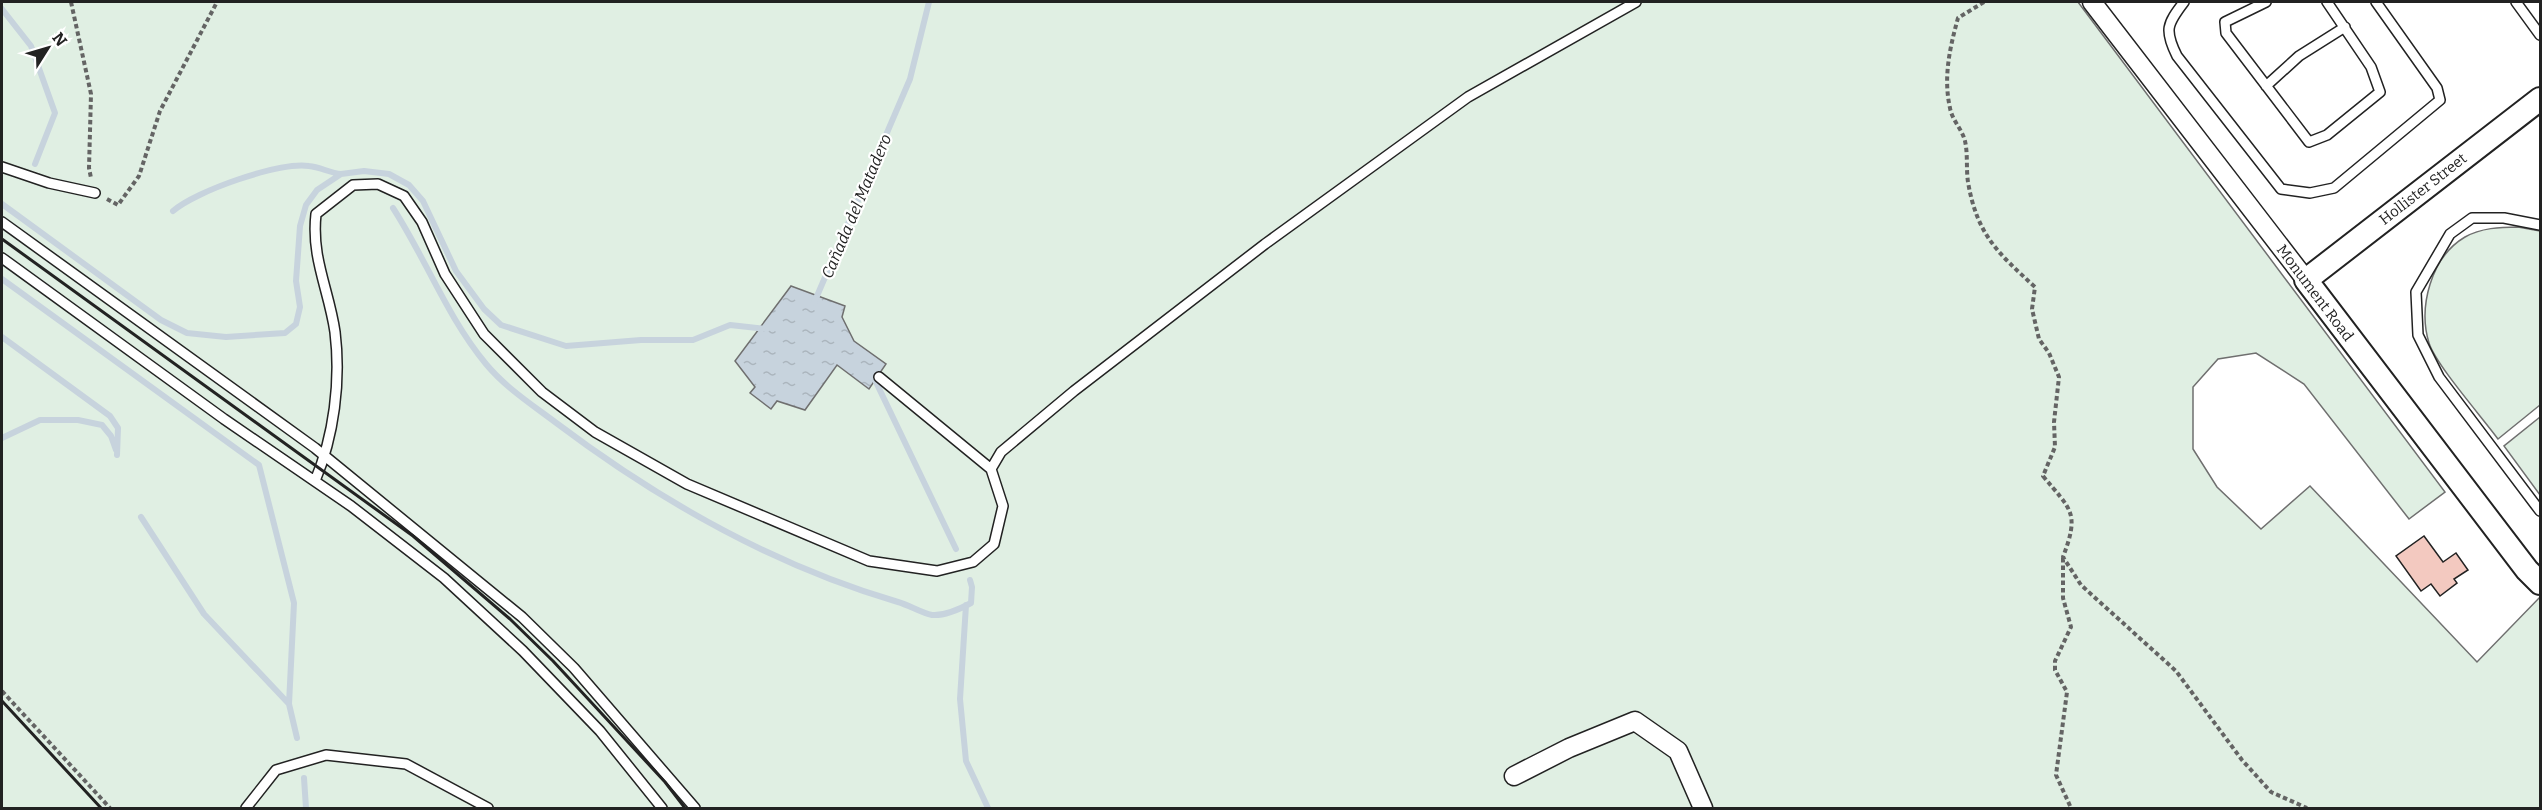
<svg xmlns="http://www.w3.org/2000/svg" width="2542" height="810" viewBox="0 0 2542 810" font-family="Bitter,serif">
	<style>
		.grass { fill: #e0efe3; stroke: #6f6f6f; stroke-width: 1.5 }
		.water { fill: url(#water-ripples); stroke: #6f6f6f; stroke-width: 1.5 }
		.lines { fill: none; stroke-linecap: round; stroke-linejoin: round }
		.stream { stroke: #c7d3dd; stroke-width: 6 }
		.building { fill: #f3c9c0; stroke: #222; stroke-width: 1.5 }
		.service-casing { stroke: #222; stroke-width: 12 }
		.minor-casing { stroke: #222; stroke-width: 21 }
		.tertiary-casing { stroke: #222; stroke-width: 26 }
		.path { stroke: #646464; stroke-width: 4; stroke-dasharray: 4.5 3; stroke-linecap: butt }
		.service { stroke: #fff; stroke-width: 9 }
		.minor { stroke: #fff; stroke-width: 18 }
		.tertiary { stroke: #fff; stroke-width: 22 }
		.wall { stroke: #222; stroke-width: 3 }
		.labels { text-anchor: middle; stroke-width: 4.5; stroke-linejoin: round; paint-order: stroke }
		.street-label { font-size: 15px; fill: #222; stroke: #fff }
		.water-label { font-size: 16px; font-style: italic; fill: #222; stroke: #fff }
	</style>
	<defs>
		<pattern id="water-ripples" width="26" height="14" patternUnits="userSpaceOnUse" patternTransform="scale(1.5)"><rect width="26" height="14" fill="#c7d3dd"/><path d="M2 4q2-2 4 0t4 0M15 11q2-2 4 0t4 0" fill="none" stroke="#abb5bd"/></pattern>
	</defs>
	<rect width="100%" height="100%" fill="#fff"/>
	<path class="grass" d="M2,2H2078L2445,492L2409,519L2304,384L2256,353L2218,359L2193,387V449L2217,487L2261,529L2310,486L2477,662L2540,597V808H2Z
		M2518,227L2540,231V405L2498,439C2482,417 2436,365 2429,343C2418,307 2431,257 2465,237C2481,228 2500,227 2518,227Z
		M2540,417V495L2504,446Z"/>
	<path class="water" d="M791,286L845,306L842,317L854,341L886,364L869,389L837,365L805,410L777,401L771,409L750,393L755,387L735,361Z"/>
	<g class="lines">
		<path class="stream" d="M2,9L31,46L55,113L35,164
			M2,204L161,320L187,333L226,337L285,333L296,324L300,307L296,281L300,226L306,205L317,190L341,174L364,171L389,174L409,185L423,201L456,271L484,309L501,325L566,346L641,340H693L730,325L767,329
			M393,208C426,259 447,317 486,364C505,387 531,404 555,422C657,499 775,566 898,602C909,605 921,613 932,615C945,616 960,609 971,603L972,587L970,580
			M173,211C196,191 278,162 309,166C320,167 330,173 341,174
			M2,279L259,465L294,603L289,704
			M814,303L910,79L929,2
			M2,337L110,416L118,428L117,455
			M869,376L875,380L956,549
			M2,438L40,420H78L102,425L111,436L116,450
			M141,517L204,614L289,704L297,738
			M966,605L960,699L966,761L988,808
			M304,778L306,808"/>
	</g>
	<path class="building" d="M2424,536L2443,562L2456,553L2468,570L2454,579L2457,583L2440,596L2431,584L2421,591L2396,556Z"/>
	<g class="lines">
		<defs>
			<path id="service" d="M2184,2C2167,24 2164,30 2177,56L2281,189L2310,193L2334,188L2440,100L2437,88L2376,2
				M2266,2L2225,22L2226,33L2309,142L2327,135L2380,92L2371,67L2327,2
				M2516,2L2540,35
				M2266,86L2299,56L2345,27
				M2,167L49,183L95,193
				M2,222L315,448L522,617L574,668L695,808
				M2540,225L2504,218H2472L2450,234L2416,292L2418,335L2439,377L2540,511
				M2,258L224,419L351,506L444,578L523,651L600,731L662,808
				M879,377L991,469
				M315,481C334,436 341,381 335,332C329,290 311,258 316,214L353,185L378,184L404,196L422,222L445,274L484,334L542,392L595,432L687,484L869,561L937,571L973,562L994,544L1003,506L991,469L1001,452L1074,391L1265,244L1468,97L1636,2
				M246,808L276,770L326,755L406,764L488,808"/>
			<path id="minor" d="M2092,2L2306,280
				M1514,776L1569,748L1635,721L1678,751L1703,808"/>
			<path id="tertiary" d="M2540,99L2306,280L2527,570L2540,583"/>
		</defs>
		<use href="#service" class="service-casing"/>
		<use href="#minor" class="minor-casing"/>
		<use href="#tertiary" class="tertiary-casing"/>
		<path class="path" d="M71,2L91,94L89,168L91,178
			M1984,2L1958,18C1950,47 1943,77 1950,108C1952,120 1962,129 1965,141C1968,154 1966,169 1968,182C1977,235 1998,253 2035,287L2032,309L2039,339L2049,353L2059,377L2054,422L2055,447L2043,476C2071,510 2080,512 2063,557L2081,585L2176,671L2242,760L2271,792L2307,808
			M107,199L118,205L139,176L160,111L217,2
			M2063,558V598L2071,627L2055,661V670L2067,692L2056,775L2071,808
			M2,691L110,808"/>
		<use href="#service" class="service"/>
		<use href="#minor" class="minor"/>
		<use href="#tertiary" class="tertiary"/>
		<path class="wall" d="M2,239L413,536L510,619L553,661L665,782L685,808
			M2,701L101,808"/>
	</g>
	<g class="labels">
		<g class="street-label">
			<text transform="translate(2423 189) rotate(-38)" y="5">Hollister Street</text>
			<text transform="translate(2315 293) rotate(53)" y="5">Monument Road</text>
		</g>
		<g class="water-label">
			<text transform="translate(856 206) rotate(-67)" y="6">Cañada del Matadero</text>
		</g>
	</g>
	<rect width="2542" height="810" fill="none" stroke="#222222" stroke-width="6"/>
	<g transform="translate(48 48) rotate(53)" stroke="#ffffff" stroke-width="4.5" paint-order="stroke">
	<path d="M0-4.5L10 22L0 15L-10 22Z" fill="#222222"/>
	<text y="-9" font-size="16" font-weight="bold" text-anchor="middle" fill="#222222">N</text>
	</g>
</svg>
